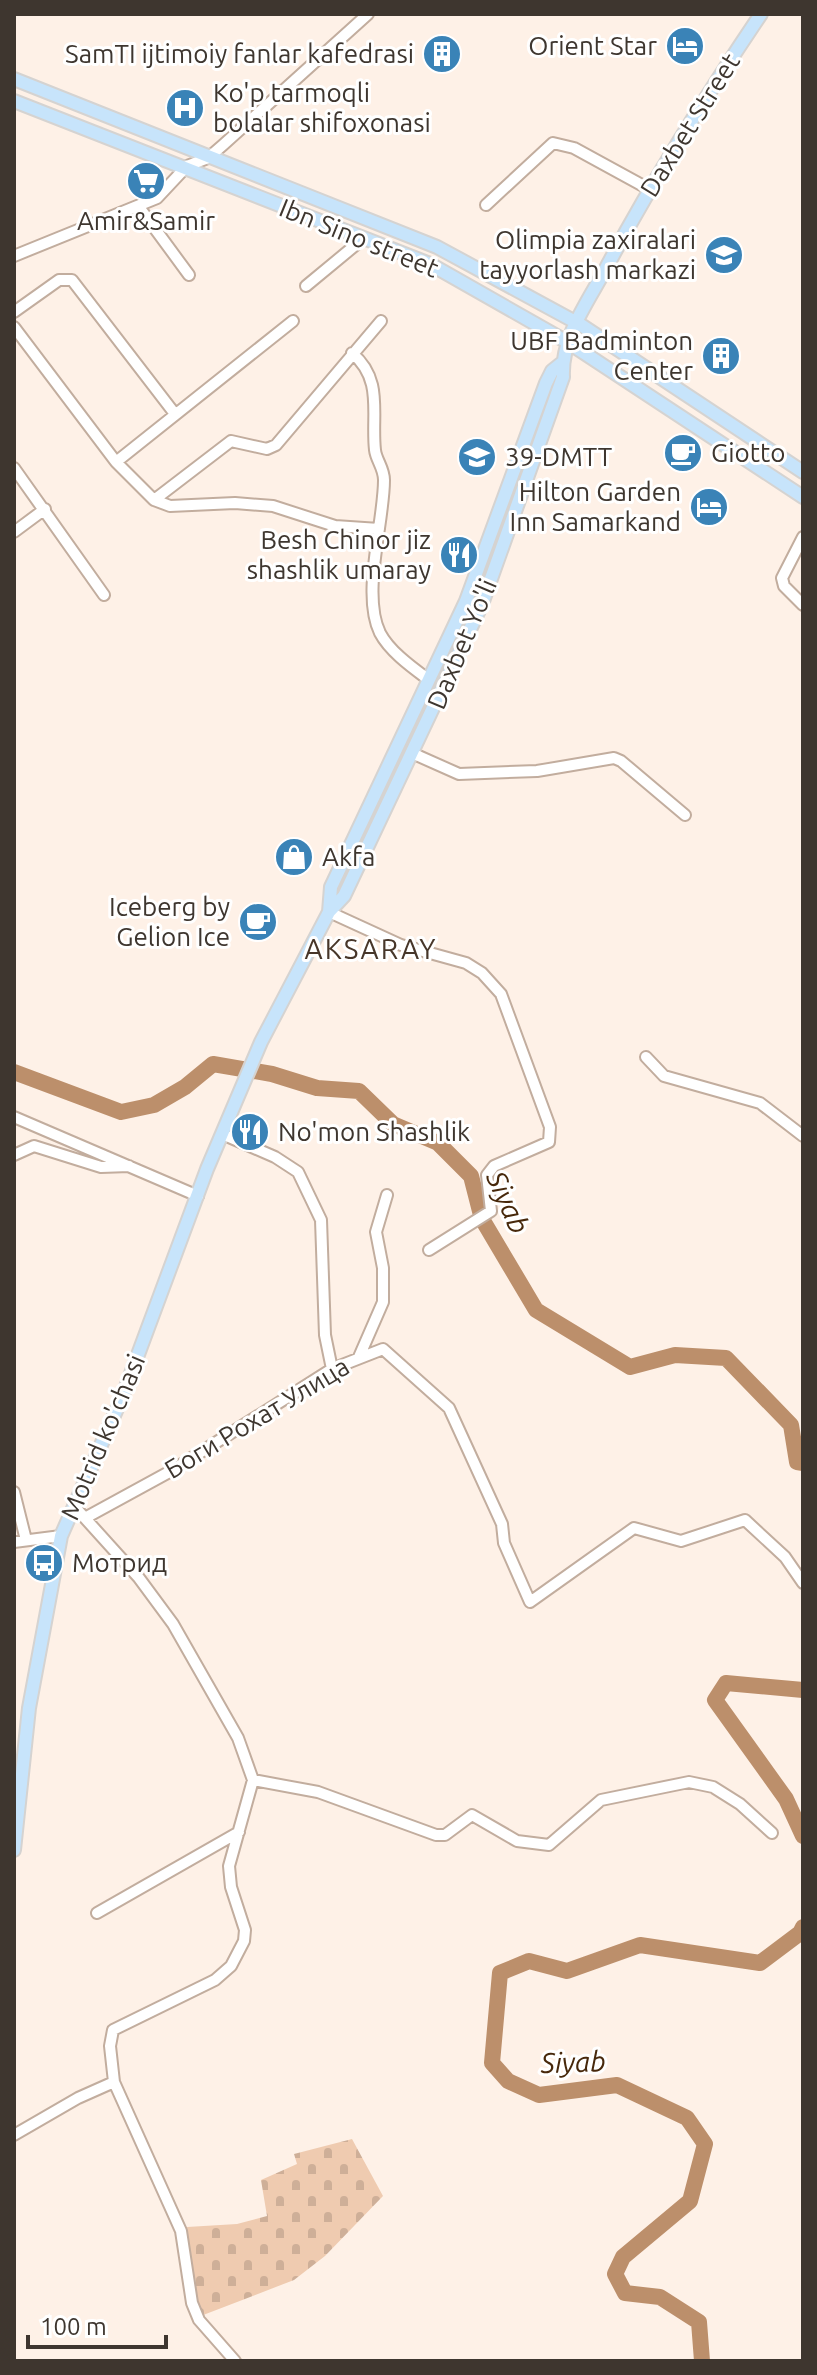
<svg xmlns="http://www.w3.org/2000/svg" width="817" height="2375" viewBox="0 0 817 2375" font-family="Ubuntu,sans-serif">
	<style>
		.cemetery { fill: url(#cemetery-stones) }
		.lines { fill: none; stroke-linecap: round; stroke-linejoin: round }
		.river { stroke: #bc8f6b; stroke-width: 16 }
		.minor-casing { stroke: #c2ad9e; stroke-width: 14 }
		.major-casing { stroke: #d5d3d1; stroke-width: 16 }
		.minor { stroke: #fff; stroke-width: 10 }
		.major { stroke: #c7e4fb; stroke-width: 12 }
		.labels { text-anchor: middle; stroke-width: 6; stroke-linejoin: round; paint-order: stroke }
		.poi-label { font-size: 26px; fill: #3e362f; stroke: #fff; text-anchor: end }
		.street-label { font-size: 26px; fill: #3e362f; stroke: #fff }
		.neighbourhood-label { font-size: 28px; letter-spacing: 2px; fill: #473629; stroke: #fff }
		.water-label { font-size: 28px; font-style: italic; fill: #47280b; stroke: #fff }
	</style>
	<defs>
		<pattern id="cemetery-stones" width="16" height="16" patternUnits="userSpaceOnUse" patternTransform="scale(2)"><rect width="16" height="16" fill="#efcbb0"/><path d="M2 7V4a2 2 0 0 1 4 0v3zM10 15v-3a2 2 0 0 1 4 0v3z" fill="#ceaf98"/></pattern>
	</defs>
	<rect width="100%" height="100%" fill="#fef1e7"/>
	<path class="cemetery" d="M352,2139L383,2196L325,2256L294,2280L198,2317L187,2227L237,2224L267,2216L261,2180L297,2164L294,2154Z"/>
	<g class="lines">
		<path class="river" d="M14,1072L121,1112L154,1105L185,1087L213,1064L272,1074L317,1088L359,1091L393,1124L438,1143L471,1176L482,1219L536,1310L630,1367L675,1355L726,1358L791,1425L797,1462L803,1463
			M803,1690L726,1683L715,1700L786,1799L803,1836
			M702,2361L699,2322L660,2297L625,2293L615,2274L623,2257L690,2201L705,2144L687,2118L617,2085L539,2095L508,2081L492,2063L500,1973L529,1961L567,1971L640,1945L760,1963L800,1933L803,1927"/>
		<defs>
			<path id="minor" d="M486,205L553,143L574,148L649,189
				M139,207L189,275
				M14,256L157,198L187,166L208,158L223,145L368,14
				M306,286L364,238
				M14,312L59,280H72L175,414
				M14,327L116,462L293,321
				M352,353C384,380 371,414 375,450C376,460 384,468 384,480C384,523 361,594 380,633C390,652 413,668 429,680
				M116,462L154,500L231,441L267,449L276,445L381,321
				M14,468L104,595
				M154,500L170,506L235,503L273,506L335,526L379,529
				M14,532L45,509
				M803,537L782,578L784,586L803,605
				M414,754L459,774L537,771L614,758L621,761L685,815
				M329,912L401,945L466,963L482,973L501,994L550,1127L549,1142L494,1166L487,1175L491,1211L429,1250
				M646,1057L664,1076L760,1103L803,1136
				M14,1117L198,1196
				M222,1134L275,1157L298,1172L321,1220L325,1335L332,1369
				M14,1155L34,1146L101,1167L129,1166
				M359,1357L383,1302V1268L376,1232L387,1195
				M14,1492L26,1540
				M85,1518L171,1471L332,1369L383,1349L449,1408L502,1524L504,1543L530,1602L634,1528L681,1541L745,1520L785,1557L803,1583
				M14,1542L61,1536
				M253,1780L318,1792L436,1835H445L472,1815L517,1841L549,1845L601,1800L689,1782L713,1787L740,1804L772,1833
				M97,1913L239,1832
				M114,2082L181,2231L192,2303L199,2320L235,2361
				M14,2135L78,2098L114,2082L110,2046L113,2030L215,1980L231,1966L244,1941L245,1930L231,1887L229,1866L253,1780L238,1738L173,1624L139,1578L74,1506"/>
			<path id="major" d="M14,79L437,247L581,325L803,472
				M14,101L430,264L569,343L803,497
				M329,912L331,887L466,601L546,383L552,371L562,363
				M14,1850L29,1708L61,1536L123,1395L207,1169L261,1042L329,912L344,896L482,604L563,377C561,338 587,303 605,270C652,182 705,97 761,14"/>
		</defs>
		<use href="#minor" class="minor-casing"/>
		<use href="#major" class="major-casing"/>
		<use href="#minor" class="minor"/>
		<use href="#major" class="major"/>
	</g>
	<defs>
		<symbol id="hotel-disc" viewBox="-11 -11 22 22"><circle r="9.5" fill="#3a83b7" stroke="#fff"/><path d="M-6-4.5h1.5V1H6V5H4.5V3h-9V5H-6ZM-4 0a1.8 1.8 0 1 1 3.6 0ZM.5 0V-2.5h3Q6-2.5 6 0Z" fill="#fff"/></symbol>
		<symbol id="building-disc" viewBox="-11 -11 22 22"><circle r="9.5" fill="#3a83b7" stroke="#fff"/><path d="M-4-6H4V6H1V3H-1V6H-4ZM-2.5-4.3h1.7v1.8h-1.7ZM.8-4.3h1.7v1.8H.8ZM-2.5-1h1.7V.8h-1.7ZM.8-1h1.7V.8H.8Z" fill="#fff"/></symbol>
		<symbol id="hospital-disc" viewBox="-11 -11 22 22"><circle r="9.5" fill="#3a83b7" stroke="#fff"/><path d="M-5-5h3v3.5h4V-5h3V5h-3V1.5h-4V5h-3Z" fill="#fff"/></symbol>
		<symbol id="supermarket-disc" viewBox="-11 -11 22 22"><circle r="9.5" fill="#3a83b7" stroke="#fff"/><path d="M-6-5.5h2.5l.6 2H6L4.5 2H-2.5L-4.4-4H-6ZM-1.5 3.2a1.3 1.3 0 1 0 .1 0ZM3 3.2a1.3 1.3 0 1 0 .1 0Z" fill="#fff"/></symbol>
		<symbol id="university-disc" viewBox="-11 -11 22 22"><circle r="9.5" fill="#3a83b7" stroke="#fff"/><path d="M0-5L7-2L0 1L-7-2ZM-4 1L0 2.5L4 1V4Q0 6-4 4Z" fill="#fff"/></symbol>
		<symbol id="cafe-disc" viewBox="-11 -11 22 22"><circle r="9.5" fill="#3a83b7" stroke="#fff"/><path d="M-5.5-4.5H6V0H3Q3 3.5 0 3.5H-2.5Q-5.5 3.5-5.5 0ZM3-3.2v2h1.7v-2ZM-6 4.5H4V6H-6Z" fill="#fff"/></symbol>
		<symbol id="school-disc" viewBox="-11 -11 22 22"><circle r="9.5" fill="#3a83b7" stroke="#fff"/><path d="M0-5L7-2L0 1L-7-2ZM-4 1L0 2.5L4 1V4Q0 6-4 4Z" fill="#fff"/></symbol>
		<symbol id="restaurant-disc" viewBox="-11 -11 22 22"><circle r="9.5" fill="#3a83b7" stroke="#fff"/><path d="M-5-6h1v4h1v-4h1v4h1v-4h1v5L-1.5 .5V6h-2V.5L-5-1ZM5-6V6H3V1.5H1.5Q1.5-4 5-6Z" fill="#fff"/></symbol>
		<symbol id="shop-disc" viewBox="-11 -11 22 22"><circle r="9.5" fill="#3a83b7" stroke="#fff"/><path d="M-5-2.5h2.3a2.7 3.5 0 0 1 5.4 0H5L5.5 6h-11ZM-1.5-2.5h3a1.5 2.3 0 0 0-3 0Z" fill="#fff"/></symbol>
		<symbol id="bus-disc" viewBox="-11 -11 22 22"><circle r="9.5" fill="#3a83b7" stroke="#fff"/><path d="M-5-6H5V4H4V6H2V4H-2V6H-4V4H-5ZM-3.5-4V0h7V-4ZM-3.5 1.2v1.5H-2V1.2ZM2 1.2v1.5H3.5V1.2Z" fill="#fff"/></symbol>
	</defs>
	<g fill-rule="evenodd">
		<use href="#hotel-disc" x="663" y="24" width="44" height="44"/>
		<use href="#building-disc" x="420" y="32" width="44" height="44"/>
		<use href="#hospital-disc" x="163" y="86" width="44" height="44"/>
		<use href="#supermarket-disc" x="124" y="159" width="44" height="44"/>
		<use href="#university-disc" x="702" y="233" width="44" height="44"/>
		<use href="#building-disc" x="699" y="334" width="44" height="44"/>
		<use href="#cafe-disc" x="661" y="431" width="44" height="44"/>
		<use href="#school-disc" x="455" y="435" width="44" height="44"/>
		<use href="#hotel-disc" x="687" y="485" width="44" height="44"/>
		<use href="#restaurant-disc" x="437" y="533" width="44" height="44"/>
		<use href="#shop-disc" x="272" y="835" width="44" height="44"/>
		<use href="#cafe-disc" x="236" y="900" width="44" height="44"/>
		<use href="#restaurant-disc" x="228" y="1110" width="44" height="44"/>
		<use href="#bus-disc" x="22" y="1541" width="44" height="44"/>
	</g>
	<g class="labels">
		<g class="poi-label">
			<text x="657" y="55">Orient Star</text>
			<text x="414" y="63">SamTI ijtimoiy fanlar kafedrasi</text>
			<text x="213" y="102" text-anchor="start">Ko'p tarmoqli<tspan x="213" dy="30">bolalar shifoxonasi</tspan></text>
			<text x="146" y="230" text-anchor="middle">Amir&amp;Samir</text>
			<text x="696" y="249">Olimpia zaxiralari<tspan x="696" dy="30">tayyorlash markazi</tspan></text>
			<text x="693" y="350">UBF Badminton<tspan x="693" dy="30">Center</tspan></text>
			<text x="711" y="462" text-anchor="start">Giotto</text>
			<text x="505" y="466" text-anchor="start">39-DMTT</text>
			<text x="681" y="501">Hilton Garden<tspan x="681" dy="30">Inn Samarkand</tspan></text>
			<text x="431" y="549">Besh Chinor jiz<tspan x="431" dy="30">shashlik umaray</tspan></text>
			<text x="322" y="866" text-anchor="start">Akfa</text>
			<text x="230" y="916">Iceberg by<tspan x="230" dy="30">Gelion Ice</tspan></text>
			<text x="278" y="1141" text-anchor="start">No'mon Shashlik</text>
			<text x="72" y="1572" text-anchor="start">Мотрид</text>
		</g>
		<g class="street-label">
			<text transform="translate(690 125) rotate(-58)" y="9">Daxbet Street</text>
			<text transform="translate(359 238) rotate(22)" y="9">Ibn Sino street</text>
			<text transform="translate(462 644) rotate(-67)" y="9">Daxbet Yo'li</text>
			<text transform="translate(257 1418) rotate(-31)" y="9">Боги Рохат Улица</text>
			<text transform="translate(103 1437) rotate(-67)" y="9">Motrid ko'chasi</text>
		</g>
		<g class="neighbourhood-label">
			<text x="371" y="959">AKSARAY</text>
		</g>
		<g class="water-label">
			<text transform="translate(508 1202) rotate(66)" y="10">Siyab</text>
			<text transform="translate(573 2062) rotate(-2)" y="10">Siyab</text>
		</g>
	</g>
	<rect width="817" height="2375" fill="none" stroke="#3e362f" stroke-width="32"/>
	<path d="M28 2335v12h138v-12" fill="none" stroke="#3e362f" stroke-width="4"/>
	<text x="40" y="2335" font-size="24" fill="#3e362f" stroke="#ffffff" stroke-width="6" paint-order="stroke">100 m</text>
</svg>
